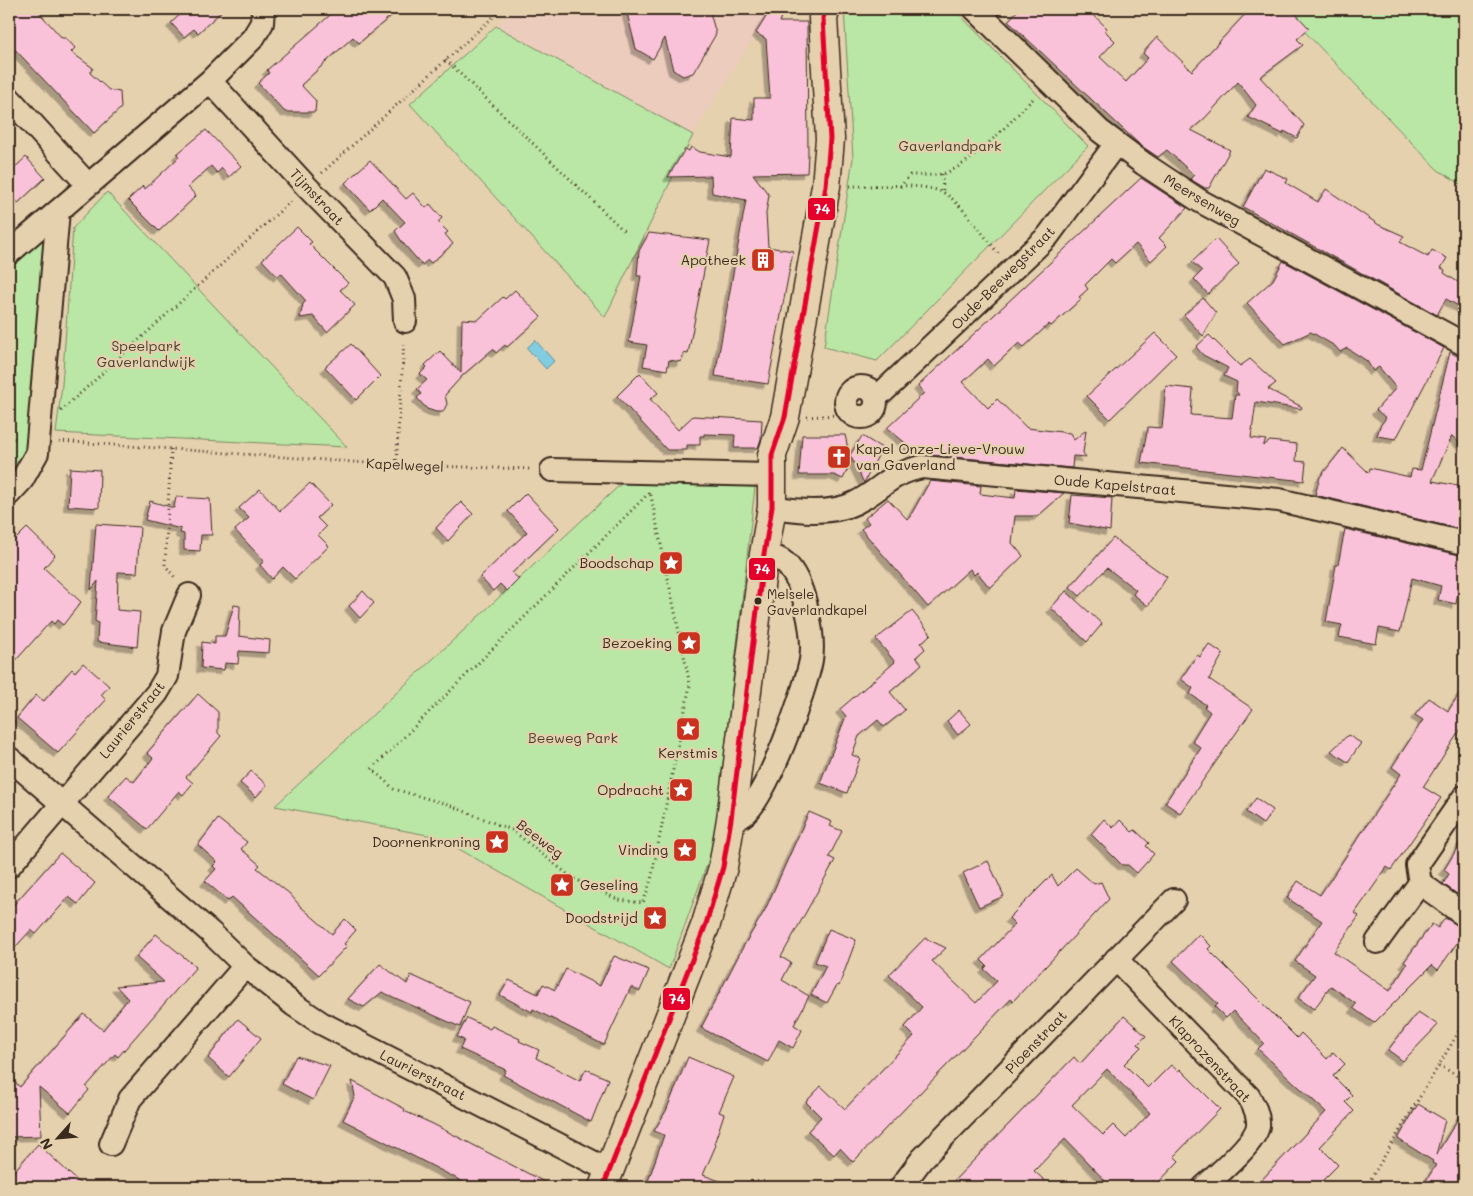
<svg xmlns="http://www.w3.org/2000/svg" width="1473" height="1196" viewBox="0 0 1473 1196" font-family="Mali,sans-serif">
	<style>
		.built { fill: #ecccbc }
		.green { fill: #bae7a5; stroke: #7a8862 }
		.water { fill: #81cce1; stroke: #658b93 }
		.building { fill: #fac2d9; stroke: #3b2a1e; fill-rule: evenodd; filter: url(#shadow) }
		.lines { fill: none; stroke-linecap: round; stroke-linejoin: round }
		.street-casing { stroke: #3b2a1e; stroke-width: 26 }
		.secondary-casing { stroke: #3b2a1e; stroke-width: 31 }
		.path { stroke: #3b2a1e; stroke-width: 3; stroke-dasharray: 1 4; stroke-linecap: butt }
		.street { stroke: #e6d1af; stroke-width: 22 }
		.secondary { stroke: #e6d1af; stroke-width: 28 }
		.bus-1-casing { stroke: #e6d1af; stroke-width: 9 }
		.bus-1 { stroke: #e4002b; stroke-width: 5 }
		.bus-dot { fill: #3b2a1e; stroke: #e6d1af; stroke-width: 2 }
		.labels { text-anchor: middle; stroke-width: 4.5; stroke-linejoin: round; paint-order: stroke }
		.bus-label { font-size: 13px; fill: #3b2a1e; stroke: #e6d1af; text-anchor: start }
		.park-label { font-size: 14px; fill: #483d2c; stroke: #e6d1af }
		.street-label { font-size: 14px; fill: #3b2a1e; stroke: #e6d1af }
		.poi-label { font-size: 14px; fill: #3b2a1e; stroke: #e6d1af; text-anchor: end }
		.line-badge { stroke: #e6d1af; stroke-width: 2 }
		.badge-label { font-size: 14px; text-anchor: middle; font-weight: bold; fill: #fff }
	</style>
	<defs>
		<filter id="shadow"><feDropShadow dx="-4.5" dy="4.5" stdDeviation="0" flood-color="#0004"/></filter>
	</defs>
	<rect width="100%" height="100%" fill="#e6d1af"/>
	<filter id="ink" filterUnits="userSpaceOnUse"><feTurbulence type="fractalNoise" baseFrequency=".02" numOctaves="2"/><feDisplacementMap in="SourceGraphic" scale="10" xChannelSelector="R" yChannelSelector="G"/><feConvolveMatrix kernelMatrix="1 2 1 2 8 2 1 2 1" color-interpolation-filters="sRGB"/></filter>
	<g filter="url(#ink)">
		<path class="built" d="M515,9H771L693,135L496,26Z"/>
		<path class="green" d="M844,9H954L1088,146L877,361L824,347L853,158Z
			M1283,9H1464V186L1438,170Z
			M496,26L693,135L605,317L410,104Z
			M107,192L347,447L56,433L62,385L73,228Z
			M37,240H47L31,449L9,478V266Z
			M623,482L755,487L714,845L669,969L438,837L275,806Z"/>
		<path class="water" d="M535,340L554,361L546,369L527,348Z"/>
		<path class="building" d="M9,9H36L62,38H66L75,48L71,52L93,68L90,73L109,90L120,92L121,108L94,133L9,43Z
			M186,9H224L198,33L194,29L184,37L171,23Z
			M337,9H399L359,43L353,37L301,85L316,101L315,112H285L258,83L269,73L267,70Z
			M626,9H709L716,34L693,73L683,76L673,70L665,38L653,59L636,49Z
			M771,9H784L779,22H807L808,154L807,173L753,174L769,195L766,213L768,247L793,251L768,384L715,376L746,200L712,193L711,176L668,177L685,149L689,151L691,147L700,152L731,157L733,118L754,120V98H770L766,39L756,33Z
			M1019,9H1087L1107,28L1105,30L1107,33L1115,41L1100,57L1126,82L1148,58L1143,53L1157,37L1192,71L1250,9H1265L1273,16L1281,9H1291L1309,28L1297,39L1303,45L1260,77L1304,125L1297,138L1284,131L1283,134L1248,117L1256,105L1238,82L1205,118L1191,130L1230,150L1209,188H1205L1190,179L1194,175L1167,150L1158,157L1140,145L1008,21Z
			M206,130L241,166L229,177L222,168L217,173L211,166L188,187L196,196L159,231L128,200L143,186L145,189L179,157L177,154Z
			M26,157L45,178L18,203L9,192V173Z
			M370,160L406,199L413,193L426,208L430,204L442,218L438,222L448,232L445,234L453,244L431,263L428,260L422,265L402,242L395,231L405,222L382,198L370,210L345,183Z
			M1264,168L1288,179L1286,183L1318,202L1326,189L1379,225L1404,236L1400,242L1428,257L1432,250L1447,258L1441,268L1445,270L1444,273L1464,286V309L1446,299L1437,315L1243,207Z
			M1141,178L1187,208L1159,238L1167,246L1151,261L1136,244L1115,263L1111,259L1085,285L1088,289L1079,297L1081,299L1051,326L1049,324L1024,347L1019,343L994,366L988,359L963,382L988,408L997,399L1027,428L1070,433L1074,440L1086,430L1083,453L1086,457L1073,456L1072,468L919,454L887,428L924,393L918,386Z
			M297,227L312,242L309,244L348,283L340,290L355,305L327,332L313,316L300,318L303,304L306,301L281,273L278,277L262,260Z
			M649,233L710,240L688,354L683,353L681,362L669,360L667,370L643,366L647,345L629,342L641,276H637L639,251Z
			M1216,239L1239,264L1208,294L1194,279L1202,271L1192,262Z
			M1283,261L1444,348L1396,439L1377,436L1380,426L1386,418L1376,410L1396,388L1379,367L1373,371L1367,361L1347,348L1340,352L1335,346L1311,332L1285,344L1247,303L1273,280Z
			M515,290L541,317L507,347L505,345L496,353L493,349L463,375L445,395L447,404L443,412H436L427,409L417,398L421,394L417,389L427,380L420,374L427,367L425,365L440,351L461,373L462,319L478,320L503,297L505,299Z
			M1203,298L1216,313L1203,336L1184,315Z
			M1155,333L1176,354L1110,419L1087,396Z
			M1209,335L1240,366L1250,359L1276,383L1268,389L1302,407L1301,409L1256,402L1251,438L1266,440L1263,446L1270,441L1297,444L1296,461L1306,462L1304,481L1141,463L1148,427L1162,428L1166,386L1193,389L1191,415L1232,418L1235,395H1239L1236,391L1237,382L1224,376L1228,368L1203,355L1196,347Z
			M351,344L380,376L356,400L325,367Z
			M1450,352L1464,360V447L1452,436L1432,481L1464,487V530L1315,495L1320,477L1343,448L1369,473L1370,468L1410,477L1412,469L1421,470Z
			M640,373L658,393L650,399L678,430L693,416L762,420L761,439L758,448H734L735,435L704,434V436H700V445H687V450H667L617,396Z
			M802,435H845L851,462L843,479L834,475H799Z
			M862,436L882,448L864,483L850,455Z
			M70,468L100,470L99,508L68,506Z
			M930,481L981,486L980,494L1015,498L1016,489L1064,493L1038,516H1015L1012,543L1023,556L990,588L977,572L974,575L970,569L928,607L861,529L869,523L865,518L888,499L908,520Z
			M310,483L331,505L317,518L326,527L318,535L329,546L295,579L283,567L272,579L260,565L264,561L235,530L249,518L239,508L260,489L280,511Z
			M526,493L559,528L512,573L519,579L507,591L500,584L493,591L480,577L527,532L508,511Z
			M1072,495L1112,498L1110,531L1069,523Z
			M176,497L210,499L212,535H201L200,551L184,550V534L180,533L181,529L145,520L150,501L174,508Z
			M461,502L473,514L448,541L436,528Z
			M96,524L140,527L137,573L118,572L117,610L140,612L137,647L97,642L98,623L95,621L98,581L91,590Z
			M27,528L55,555L44,568L81,602L63,625L57,620L54,624L51,621L9,668V546Z
			M1345,529L1464,556L1456,604L1438,600L1441,586L1412,578L1400,632L1379,628L1376,644L1339,637L1342,625L1326,622L1336,565H1338Z
			M1113,538L1167,577L1148,606L1133,594L1136,590L1107,568L1080,596L1070,587Z
			M363,591L374,603L360,618L349,606Z
			M1066,591L1102,624L1087,642L1051,608Z
			M234,605L240,606L239,636L270,640L269,653L239,651L238,664L225,663L224,670L201,668L202,642L215,644V636H225Z
			M912,611L931,634L921,643L925,649L916,657L922,664L890,692L905,710L884,727L878,720L859,736L852,755L860,758L847,793L820,783L846,716L840,709L895,662L876,639Z
			M1209,644L1223,654L1209,679L1253,709L1180,813L1165,803L1201,748L1192,741L1210,712L1204,707L1206,705L1190,694L1193,688L1181,679L1197,655L1200,657Z
			M83,663L109,686L101,695L106,700L58,753L17,718L36,695L44,701L72,669L75,672Z
			M1464,687V724L1423,787L1441,798L1391,870L1387,867L1355,913L1359,916L1334,952L1390,991L1407,964L1404,962L1432,924L1438,928L1445,918L1464,929V933L1438,970L1432,965L1374,1023L1353,1008L1356,1004L1331,986L1314,1009L1298,998L1315,975L1295,961L1322,921L1287,898L1298,881L1320,895L1401,774L1392,767L1423,720L1415,715L1429,698L1448,711Z
			M198,694L218,712V733L221,736L186,777L193,783L183,795L179,791L147,829L108,796L126,776L134,782L153,758L147,753Z
			M959,710L971,724L958,735L947,721Z
			M1348,735L1361,743L1348,762L1331,751Z
			M251,771L267,785L256,797L240,783Z
			M1256,798L1273,810L1263,824L1246,812Z
			M809,812L832,822L830,826L842,831L829,857L835,860L781,957L791,963L782,980L809,996L794,1025L802,1030L793,1048L779,1040L768,1062L701,1028L743,947L765,910Z
			M218,819L247,842L241,849L260,865L257,868L290,894L300,906L332,934L345,919L356,930L344,944L347,946L319,975L232,897L228,901L205,881L216,869L213,866L217,862L198,845Z
			M1104,819L1113,828L1120,820L1132,832L1135,830L1149,843L1146,846L1154,854L1137,873L1128,865H1122L1091,834Z
			M1464,837V899L1443,884L1449,874L1444,870Z
			M60,853L95,883L78,904L69,897L36,934L31,930L9,954V910Z
			M988,861L1004,896L979,907L963,873Z
			M1076,868L1094,884L1101,882L1109,899L1013,1001L1011,999L853,1162L840,1148L834,1155L808,1131L821,1117L806,1102L821,1086L845,1109L914,1036L905,1027L922,1007L889,975L925,938L946,948L932,961L976,1003L997,981L984,969L987,966L981,960L1015,924L1009,918L1052,875L1058,886Z
			M829,929L856,940L839,986L837,985L827,1003L811,995L826,966L815,962Z
			M156,934L196,967L118,1057L115,1054L86,1087L89,1090L70,1113L39,1087L41,1136L9,1137V1077L20,1087L84,1014L103,1030L128,999L116,986L164,982L136,957Z
			M1199,934L1211,946L1208,949L1297,1038L1301,1033L1327,1059L1333,1052L1345,1064L1333,1076L1352,1095L1345,1102L1354,1111L1320,1147L1338,1165L1316,1187H1255L1326,1112L1258,1049L1264,1043L1233,1011L1226,1018L1215,1007L1218,1004L1173,961Z
			M614,956L649,970L640,991L631,987L604,1045L533,1009L532,1012L500,995L509,980L538,994L543,984L555,990L566,969L600,986Z
			M380,964L407,984L411,975L470,1002L460,1027L382,992L364,1007L348,999Z
			M1418,1012L1438,1025L1403,1061L1388,1050Z
			M1124,1016L1146,1036L1138,1044L1141,1047L1124,1064L1148,1088L1171,1065L1178,1071L1180,1069L1220,1109L1174,1156L1179,1161L1154,1187H1111L1065,1139L1034,1171L1052,1187H948L1074,1057L1080,1064ZM1107,1069L1150,1113L1126,1138L1113,1125L1103,1135L1072,1105Z
			M467,1018L490,1029L492,1026L520,1039L519,1041L539,1050L536,1058L580,1081L586,1069L608,1079L591,1122L503,1075L506,1070L460,1049L464,1040L457,1037Z
			M238,1019L261,1038L229,1077L208,1058Z
			M296,1056L330,1066L313,1100L282,1084Z
			M688,1057L734,1077L719,1112L724,1114L714,1144L716,1145L703,1175L731,1185L730,1187H646L664,1135L654,1131L666,1111Z
			M352,1081L405,1109L404,1111L433,1124L554,1187H473L343,1120L355,1096Z
			M1418,1104L1445,1120L1436,1155L1464,1109V1174L1457,1187H1422L1436,1165L1432,1163L1433,1161L1398,1139Z
			M38,1144L84,1187H9V1177Z"/>
		<g class="lines">
			<defs>
				<path id="street" d="M975,9L1100,131L1144,164L1200,201L1464,344
					M210,81L307,187L395,277L404,299L405,321
					M9,98L88,185
					M9,253L210,81L253,38L262,23L263,9
					M846 402a15 15 0 1 1 30 0a15 15 0 1 1-30 0Z
					M875,396L884,391L1048,236L1115,145
					M552,470L771,475
					M9,494L22,480L37,453L58,211
					M772,507C797,511 831,515 855,503C883,489 888,474 922,467L1279,500L1464,543
					M9,758L210,932L245,966L294,1005L321,1023L610,1171
					M1464,797L1417,865L1420,883L1464,915
					M731,819C734,818 739,818 742,816C766,801 806,689 811,660C815,635 804,580 785,563C779,557 771,556 764,554
					M9,866L157,693L167,676L174,631L189,595
					M1377,942L1420,883
					M1116,959L1249,1097C1254,1106 1259,1115 1258,1126C1255,1143 1217,1175 1204,1187
					M111,1144L130,1099L245,966
					M901,1187L922,1159L1174,900"/>
				<path id="secondary" d="M603,1187L706,924L723,867L731,819L764,554L772,507V455L785,417L826,186L830,139L823,18L826,9"/>
			</defs>
			<use href="#street" class="street-casing"/>
			<use href="#secondary" class="secondary-casing"/>
			<path class="path" d="M446,60L624,231
				M322,173L502,9
				M942,174L943,192
				M850,186C876,187 918,182 942,192C959,199 986,240 1000,255
				M900,187L910,175C920,175 931,176 941,174C969,169 1014,117 1035,97
				M61,411L291,201
				M807,417L852,414
				M9,438L18,439
				M59,441L396,465L532,469
				M171,449L165,565L176,579
				M396,465L404,341
				M649,493L372,769L394,789L446,804L512,830L571,877L619,900L643,903L651,880L690,685L650,491
				M1439,1065L1464,1080
				M1366,1187L1464,1023"/>
			<use href="#street" class="street"/>
			<use href="#secondary" class="secondary"/>
			<defs>
				<path id="bus-1" d="M603,1187L706,924L723,867L731,819L764,554L772,507V455L785,417L826,186L830,139L823,18L826,9"/>
			</defs>
			<use href="#bus-1" class="bus-1-casing"/>
			<use href="#bus-1" class="bus-1"/>
		</g>
	</g>
	<defs>
		<symbol id="building-square" viewBox="-11 -11 22 22"><rect x="-9" y="-9" width="18" height="18" rx="4" fill="#c8321e" stroke="#e6d1af"/><path d="M-4-6H4V6H1V3H-1V6H-4ZM-2.5-4.3h1.7v1.8h-1.7ZM.8-4.3h1.7v1.8H.8ZM-2.5-1h1.7V.8h-1.7ZM.8-1h1.7V.8H.8Z" fill="#fff"/></symbol>
		<symbol id="church-square" viewBox="-11 -11 22 22"><rect x="-9" y="-9" width="18" height="18" rx="4" fill="#c8321e" stroke="#e6d1af"/><path d="M-1.2-6h2.4v3.5h3.3v2.4h-3.3V6h-2.4V-.1h-3.3v-2.4h3.3Z" fill="#fff"/></symbol>
		<symbol id="sight-square" viewBox="-11 -11 22 22"><rect x="-9" y="-9" width="18" height="18" rx="4" fill="#c8321e" stroke="#e6d1af"/><path d="M0-6L1.8-2.2L6-1.7L2.9 1.2L3.7 5.4L0 3.3L-3.7 5.4L-2.9 1.2L-6-1.7L-1.8-2.2Z" fill="#fff"/></symbol>
	</defs>
	<g fill-rule="evenodd">
		<use href="#building-square" x="749" y="246" width="28" height="28"/>
		<use href="#church-square" x="825" y="443" width="28" height="28"/>
		<use href="#sight-square" x="657" y="549" width="28" height="28"/>
		<use href="#sight-square" x="675" y="629" width="28" height="28"/>
		<use href="#sight-square" x="674" y="715" width="28" height="28"/>
		<use href="#sight-square" x="667" y="776" width="28" height="28"/>
		<use href="#sight-square" x="483" y="828" width="28" height="28"/>
		<use href="#sight-square" x="671" y="836" width="28" height="28"/>
		<use href="#sight-square" x="548" y="871" width="28" height="28"/>
		<use href="#sight-square" x="641" y="904" width="28" height="28"/>
	</g>
	<circle class="bus-dot" cx="758" cy="601" r="4.5"/>
	<g class="labels">
		<g class="bus-label">
			<text x="767" y="599">Melsele<tspan x="767" dy="16">Gaverlandkapel</tspan></text>
		</g>
		<g class="park-label">
			<text x="950" y="151">Gaverlandpark</text>
			<text x="146" y="351">Speelpark<tspan x="146" dy="16">Gaverlandwijk</tspan></text>
			<text x="573" y="743">Beeweg Park</text>
		</g>
		<g class="street-label">
			<text transform="translate(317 197) rotate(47)" y="5">Tijmstraat</text>
			<text transform="translate(1202 200) rotate(31)" y="5">Meersenweg</text>
			<text transform="translate(1003 278) rotate(-45)" y="5">Oude-Beewegstraat</text>
			<text transform="translate(405 465) rotate(3)" y="5">Kapelwegel</text>
			<text transform="translate(1115 485) rotate(5)" y="5">Oude Kapelstraat</text>
			<text transform="translate(132 720) rotate(-51)" y="5">Laurierstraat</text>
			<text transform="translate(540 839) rotate(37)" y="5">Beeweg</text>
			<text transform="translate(1036 1042) rotate(-46)" y="5">Pioenstraat</text>
			<text transform="translate(1210 1059) rotate(47)" y="5">Klaprozenstraat</text>
			<text transform="translate(423 1075) rotate(27)" y="5">Laurierstraat</text>
		</g>
		<g class="poi-label">
			<text x="746" y="265">Apotheek</text>
			<text x="856" y="454" text-anchor="start">Kapel Onze-Lieve-Vrouw<tspan x="856" dy="16">van Gaverland</tspan></text>
			<text x="654" y="568">Boodschap</text>
			<text x="672" y="648">Bezoeking</text>
			<text x="688" y="758" text-anchor="middle">Kerstmis</text>
			<text x="664" y="795">Opdracht</text>
			<text x="480" y="847">Doornenkroning</text>
			<text x="668" y="855">Vinding</text>
			<text x="580" y="890" text-anchor="start">Geseling</text>
			<text x="638" y="923">Doodstrijd</text>
		</g>
	</g>
	<g class="line-badge">
		<rect x="807" y="197" width="29" height="24" rx="5" fill="#e4002b"/>
		<rect x="748" y="557" width="28" height="24" rx="5" fill="#e4002b"/>
		<rect x="662" y="987" width="29" height="24" rx="5" fill="#e4002b"/>
	</g>
	<g class="badge-label">
		<text x="822" y="214">74</text>
		<text x="762" y="574">74</text>
		<text x="677" y="1004">74</text>
	</g>
	<rect width="1473" height="1196" fill="none" stroke="#e6d1af" stroke-width="30"/>
	<rect x="15" y="15" width="1443" height="1166" fill="none" stroke="#3b2a1e" stroke-width="2" filter="url(#ink)"/>
	<g transform="translate(58 1138) rotate(243)" stroke="#e6d1af" stroke-width="4" paint-order="stroke">
	<path d="M0-4L9 19L0 12L-9 19Z" fill="#3b2a1e"/>
	<text y="-8" font-size="14" font-weight="bold" text-anchor="middle" fill="#3b2a1e">N</text>
	</g>
</svg>
